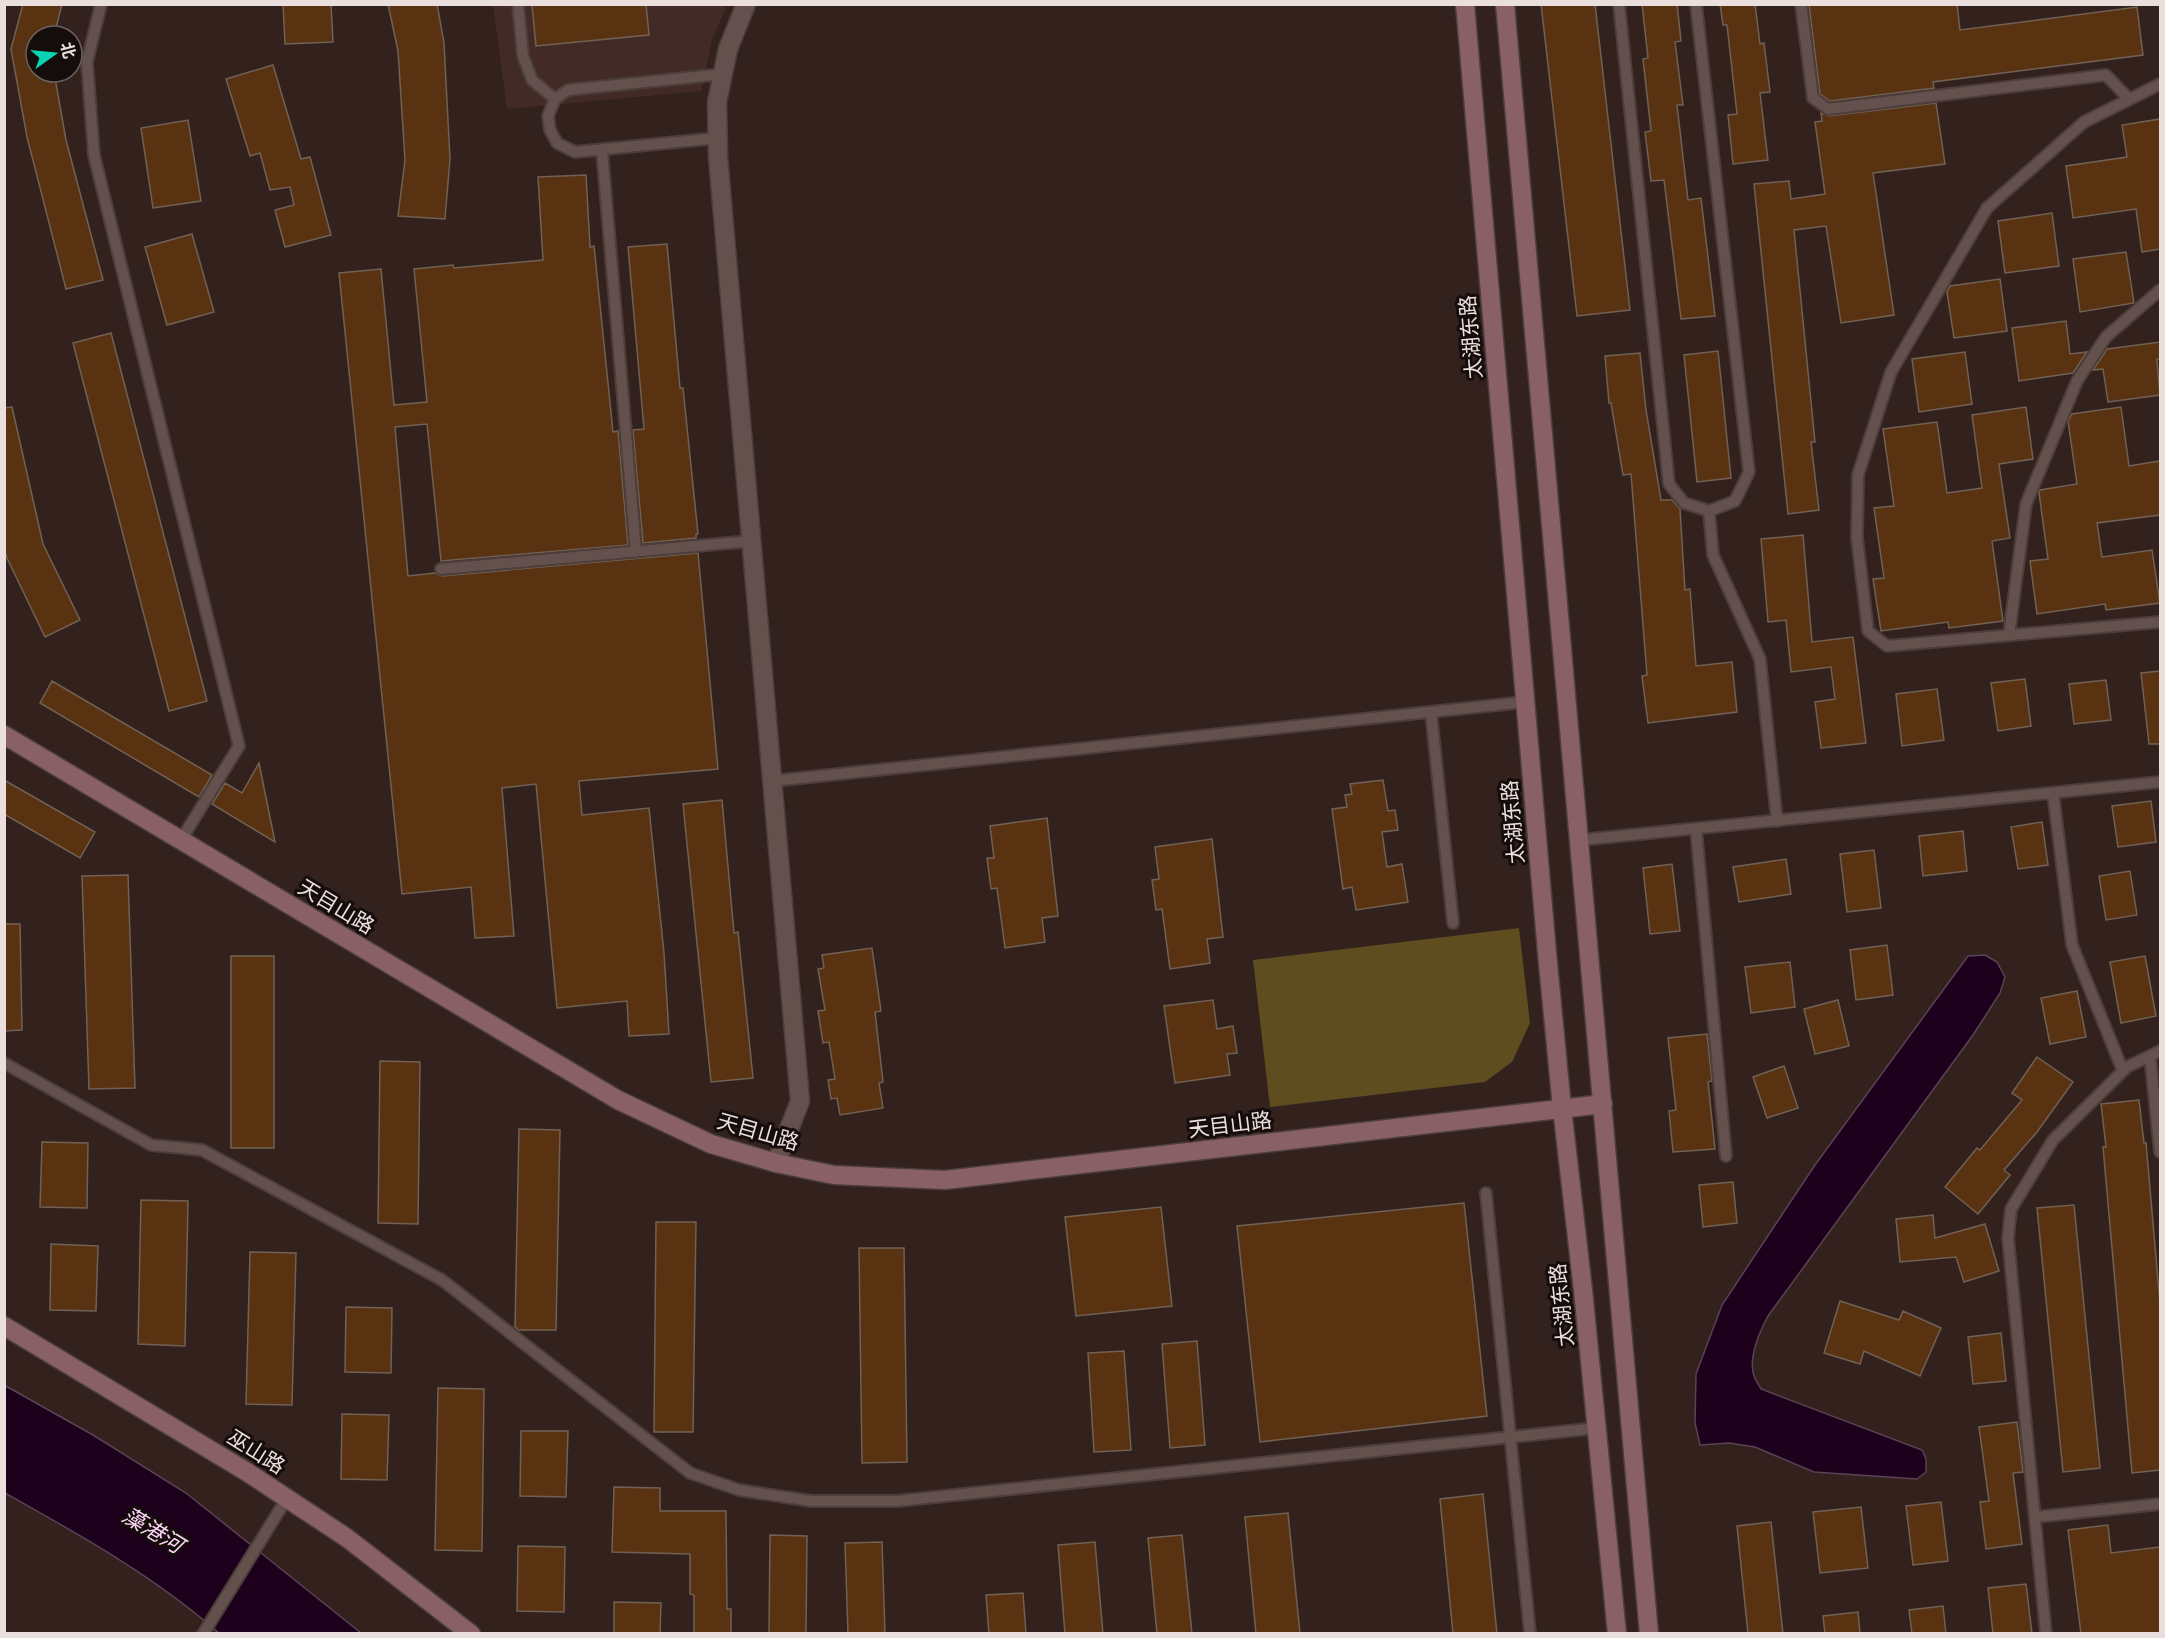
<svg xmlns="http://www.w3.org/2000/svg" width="2165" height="1638" viewBox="0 0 2165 1638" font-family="Ubuntu,'Noto Sans SC',sans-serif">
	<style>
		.built { fill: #422b27 }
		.green { fill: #5e4d1f }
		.water { fill: #1d001b; stroke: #5b4355; stroke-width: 1.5 }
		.building { fill: #593311; stroke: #716155; stroke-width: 1.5 }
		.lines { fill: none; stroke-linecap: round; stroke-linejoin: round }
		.lane-casing { stroke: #4c3e3b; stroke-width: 14 }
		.street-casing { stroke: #4c3e3b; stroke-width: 21 }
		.secondary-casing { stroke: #4c3e3b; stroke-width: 21 }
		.lane { stroke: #64504c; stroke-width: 10 }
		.street { stroke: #64504c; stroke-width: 18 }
		.secondary { stroke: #886065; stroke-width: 18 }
		.labels { text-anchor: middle; stroke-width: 6; stroke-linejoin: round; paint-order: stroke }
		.street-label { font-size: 21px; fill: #ebdfdd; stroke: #150d0c }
		.water-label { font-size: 22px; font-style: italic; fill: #fdd6f7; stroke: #150d0c }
	</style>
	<rect width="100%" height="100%" fill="#33211e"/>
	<path class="built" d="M493,5H727L712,40L701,91L507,109Z"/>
	<path class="green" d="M1519,928L1530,1023L1512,1062L1485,1082L1270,1107L1253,960Z"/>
	<path class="water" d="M1985,955L1997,962L2005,977L2000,993L1973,1035L1768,1316C1759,1333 1748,1358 1754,1376C1756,1381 1759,1385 1761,1389L1922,1450L1926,1459V1472L1917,1479L1814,1472L1755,1447L1729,1443L1700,1445L1695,1423L1696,1374L1722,1305L1815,1165L1968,956Z
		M4,1385L93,1435L186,1493L361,1633H219C154,1576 80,1535 5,1493Z"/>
	<path class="building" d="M23,4H62L54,36H36V72H54L66,140L103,280L66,289L27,137L11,49Z
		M283,4H331L333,42L285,44Z
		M388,4H437L444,43L450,159L445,219L398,216L405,160L398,51Z
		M532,4H646L649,35L536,46Z
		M1541,4H1595L1630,310L1577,316Z
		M1642,4H1677L1681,41L1675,42L1683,105H1677L1688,200L1701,198L1715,316L1681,319L1664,180L1651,181L1645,132L1651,131L1643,59L1648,58Z
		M1720,4H1755L1760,44L1764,43L1770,92L1760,93L1768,160L1733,164L1728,115L1737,114L1727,25H1723Z
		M1809,4H1957L1960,30L2137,7L2143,55L1933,82L1934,88L1830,101L1820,94Z
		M273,65L301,159L310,157L331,235L285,247L275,210L294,205L290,187L270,190L260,153L250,156L226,79Z
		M1936,103L1945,164L1873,173L1894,315L1841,323L1826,226L1794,230L1815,442H1811L1819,510L1788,514L1754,184L1789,181L1791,199L1825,194L1815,122L1822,121L1821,113L1829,116Z
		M2160,119V249L2142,252L2136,209L2073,218L2066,166L2127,157L2122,125Z
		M188,120L201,201L153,208L141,128Z
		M586,175L590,247L594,246L613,432L618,431L628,545L441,561L427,424L395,427L408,576L435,573L442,576L698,553L718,769L579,781L582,815L649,808L664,953L669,1034L629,1036L627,1001L557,1008L536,784L502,788L514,936L475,938L471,887L402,894L339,273L381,269L394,405L427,402L414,269L453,265L454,268L543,260L538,177Z
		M2052,213L2059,266L2005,273L1998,221Z
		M192,234L214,312L167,325L145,247Z
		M667,244L680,388H683L698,534H696V538L643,543L633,430L644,429L628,247Z
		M2126,252L2134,303L2080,312L2073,259Z
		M2000,279L2007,331L1954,338L1947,292L1950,286Z
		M2066,321L2070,354L2087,352L2073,373L2019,381L2012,328Z
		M111,333L207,701L169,711L73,343Z
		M2160,342V359H2157L2160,395L2108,402L2103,369L2093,370L2107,349Z
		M1718,351L1731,478L1697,482L1684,355Z
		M1965,352L1972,404L1919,412L1912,359Z
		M1640,353L1646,410L1661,500H1672L1680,509L1685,590L1690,589L1696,666L1732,662L1737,712L1648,723L1642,676L1647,675L1631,474L1623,475L1611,403H1609L1605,356Z
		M12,407L43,544L80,620L45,637L7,558L4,548V408Z
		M2026,407L2033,459L1999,464L2010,538L1992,541L2003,621L1949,628L1948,622L1881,631L1873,579L1884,578L1874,508L1894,506L1883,429L1937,422L1947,493L1982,488L1972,415Z
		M2121,407L2129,466L2160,461V515L2097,523L2102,557L2152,550L2160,603L2106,610L2105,604L2037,614L2030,561L2048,559L2039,493L2040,490L2077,484L2068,421L2072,414Z
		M1803,535L1812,642L1853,637L1866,743L1821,748L1815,702L1835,699L1831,667L1791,672L1786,620L1768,622L1761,539Z
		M2160,671V744H2149L2141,673Z
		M2025,679L2031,726L1998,731L1991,683Z
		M2106,680L2111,720L2074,724L2069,684Z
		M52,681L212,775L199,797L40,703Z
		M1937,689L1944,740L1902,746L1896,694Z
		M259,763L275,842L212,804L225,783L242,793Z
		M4,780L95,832L80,858L4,814Z
		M1383,780L1388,811L1395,810L1398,830L1382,832L1387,867L1402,864L1408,902L1356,910L1352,887L1343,889L1332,809L1347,807L1345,795L1352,794L1350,784Z
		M722,800L734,933L738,932L753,1078L711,1082L683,804Z
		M2151,801L2156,842L2118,847L2112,806Z
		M1047,818L1058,916L1042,918L1045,942L1005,948L997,888L991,889L987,858H994L990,826Z
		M2042,822L2048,865L2018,869L2011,827Z
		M1963,831L1967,871L1923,876L1919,836Z
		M1212,839L1223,937L1207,939L1210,963L1170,969L1162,909L1156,910L1152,880L1159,879L1155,847Z
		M1874,850L1881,908L1847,912L1840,854Z
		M1786,859L1791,894L1739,902L1733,867Z
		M1672,864L1680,931L1650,934L1643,868Z
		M2130,871L2137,915L2106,920L2099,876Z
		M128,875L135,1088L89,1089L82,876Z
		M4,924H20L22,1030L4,1031Z
		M1887,945L1893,995L1856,1000L1850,950Z
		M872,948L881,1011L875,1012L883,1082L879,1083L883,1108L840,1115L837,1098L831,1099L828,1080L835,1079L829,1042L823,1043L818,1011L825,1010L818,969L824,968L822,955Z
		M231,956H274V1148H231Z
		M2145,956L2156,1016L2121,1023L2110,962Z
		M1790,962L1795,1007L1751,1013L1745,967Z
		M2077,991L2086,1037L2050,1044L2041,998Z
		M1213,1000L1217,1029L1233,1026L1237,1053L1227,1054L1230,1075L1175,1083L1164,1006Z
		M1838,1000L1849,1046L1815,1054L1804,1009Z
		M1707,1034L1712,1081L1708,1082L1715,1149L1673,1152L1669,1111L1676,1110L1668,1038Z
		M2037,1057L2073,1082L2037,1132L2004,1170L2010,1175L1978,1214L1945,1187L1977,1148L1980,1150L2022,1100L2012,1093Z
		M380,1061L420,1062L418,1224L378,1223Z
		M1784,1066L1798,1108L1767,1118L1753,1077Z
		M2139,1100L2144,1143H2146L2160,1303V1470L2132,1473L2103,1147H2106L2101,1104Z
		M519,1129L560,1130L556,1330H518L515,1327Z
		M42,1142L88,1143L87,1208L40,1207Z
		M1733,1182L1737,1223L1703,1227L1699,1185Z
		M141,1200L188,1201L185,1346L138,1344Z
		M1464,1203L1487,1416L1260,1442L1237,1226Z
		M2074,1205L2100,1468L2063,1472L2037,1208Z
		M1161,1207L1172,1306L1076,1316L1065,1217Z
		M1933,1215L1935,1238L1985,1224L1999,1271L1964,1282L1956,1257L1900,1262L1896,1219Z
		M656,1222H696L693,1432H654Z
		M51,1244L98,1246L96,1311L50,1310Z
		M859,1248H904L907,1462L862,1463Z
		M250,1252L296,1253L292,1405L246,1404Z
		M1840,1301L1899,1320L1903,1311L1941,1328L1920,1376L1864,1351L1860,1364L1824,1353Z
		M346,1307L392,1308L391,1373L345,1372Z
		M2001,1333L2006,1381L1973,1384L1968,1337Z
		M1197,1341L1205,1445L1170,1448L1162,1344Z
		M1124,1351L1131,1450L1094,1452L1088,1353Z
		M438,1388L484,1389L482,1551L435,1550Z
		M342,1414L389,1415L387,1480L341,1479Z
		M2017,1422L2023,1472L2013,1473L2022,1544L1986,1549L1980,1502L1989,1501L1979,1427Z
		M521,1431H568L566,1497L520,1496Z
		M614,1487L660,1488V1511H726L727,1609H731V1634H694V1595L690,1594V1554L612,1552Z
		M1483,1494L1497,1634H1453L1440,1499Z
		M1941,1502L1948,1561L1913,1565L1906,1506Z
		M1861,1507L1868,1568L1820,1573L1813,1512Z
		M1288,1513L1300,1634H1256L1245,1517Z
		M1771,1522L1783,1634H1748L1737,1526Z
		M2108,1525L2111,1553L2160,1547V1634H2081L2068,1530Z
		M770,1535L807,1536L806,1634H769Z
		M1182,1535L1192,1634H1157L1148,1538Z
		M882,1542L885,1634H848L845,1543Z
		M1095,1542L1103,1634H1065L1058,1545Z
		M518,1546L565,1547L564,1612L517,1611Z
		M2026,1584L2032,1634H1993L1988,1588Z
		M1023,1593L1026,1634H989L986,1595Z
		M614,1602L661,1603L660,1634H614Z
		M1943,1606L1946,1634H1912L1909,1610Z
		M1858,1612L1860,1634H1825L1823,1616Z"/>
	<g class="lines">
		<defs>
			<path id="lane" d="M101,4L87,62L94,155L239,746L181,840
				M518,4L523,56L532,80L555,99
				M1619,4L1669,484L1684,503L1709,511L1735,501L1749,472L1696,4
				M1801,4L1813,98L1828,109L2106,75L2129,99
				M2160,84L2084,122L1987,208L1891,372L1858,475L1857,538L1868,631L1887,646L2160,622
				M718,138L575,152L557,143L550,130L548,116L555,99L568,90L723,74
				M602,150L636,552
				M1709,511L1713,555L1760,659L1777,821
				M441,569L751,541
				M2009,635L2026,504L2077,381L2106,337L2160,290
				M1431,712L1453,923
				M772,781L1525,702
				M2053,793L2072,945L2123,1071
				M1696,829L1726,1156
				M1580,840L2160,782
				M2150,1056L2160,1152
				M4,1063L151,1145L202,1150L442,1280L690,1473L739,1490L811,1501H897L1597,1428
				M1486,1193L1530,1634
				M2035,1517L2160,1504
				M203,1634L287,1498
				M2046,1634L2008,1238L2011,1209L2053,1140L2127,1067L2160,1051"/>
			<path id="street" d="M746,4L728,49L717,102L718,157L800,1101L776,1163"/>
			<path id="secondary" d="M1465,4L1547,953L1562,1108L1583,1290L1617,1634
				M1505,4L1649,1634
				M4,735L618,1100L711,1144L776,1163L834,1175L945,1180L1603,1104
				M4,1326L247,1472L347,1538L471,1634"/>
		</defs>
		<use href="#lane" class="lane-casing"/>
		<use href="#street" class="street-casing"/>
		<use href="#secondary" class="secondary-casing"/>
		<use href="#lane" class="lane"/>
		<use href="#street" class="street"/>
		<use href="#secondary" class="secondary"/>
	</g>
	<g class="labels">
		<g class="street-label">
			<text transform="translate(1471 337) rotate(-95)" y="7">太湖东路</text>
			<text transform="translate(1513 822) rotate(-95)" y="7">太湖东路</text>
			<text transform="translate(336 907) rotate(31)" y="7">天目山路</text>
			<text transform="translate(1230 1125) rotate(-7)" y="7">天目山路</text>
			<text transform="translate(758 1132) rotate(16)" y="7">天目山路</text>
			<text transform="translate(1562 1305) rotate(-96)" y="7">太湖东路</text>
			<text transform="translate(256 1452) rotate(32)" y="7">巫山路</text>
		</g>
		<g class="water-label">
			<text transform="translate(153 1530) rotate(31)" y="8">藻港河</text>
		</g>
	</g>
	<rect width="2165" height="1638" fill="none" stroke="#ebdfdd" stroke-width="12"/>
	<g transform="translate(54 54) rotate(75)"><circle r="28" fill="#150d0c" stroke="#6b6160" stroke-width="1.5"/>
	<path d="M0-4.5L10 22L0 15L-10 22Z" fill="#09d5b5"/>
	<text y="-9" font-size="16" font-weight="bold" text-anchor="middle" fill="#ebdfdd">北</text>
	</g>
</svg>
